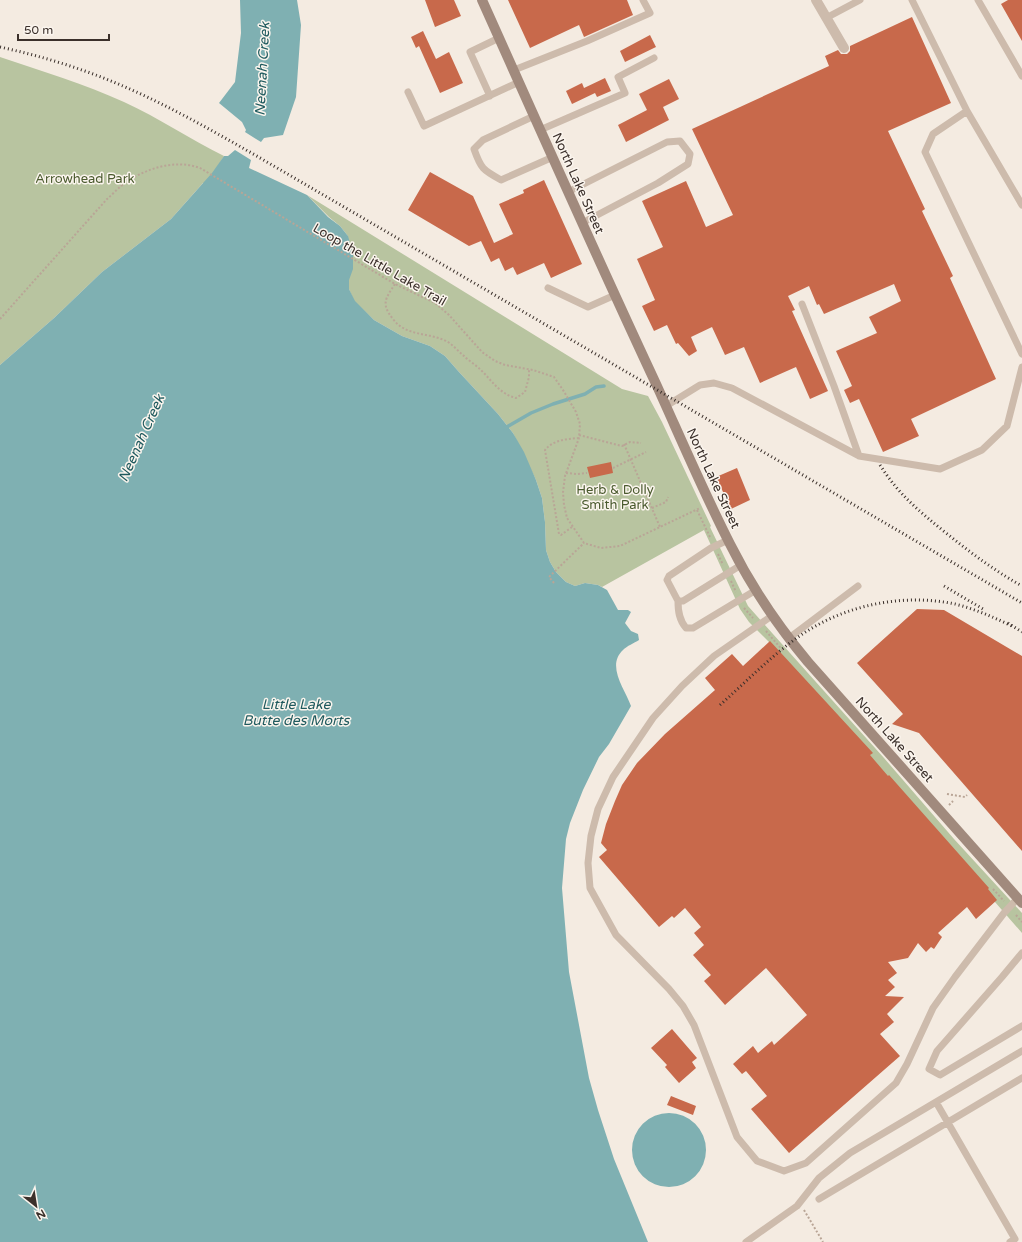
<svg xmlns="http://www.w3.org/2000/svg" width="1022" height="1242" viewBox="0 0 1022 1242" font-family="'Varela Round',sans-serif">
	<style>
		.green { fill: #b8c4a0 }
		.water { fill: #7fb0b2 }
		.lines { fill: none; stroke-linecap: round; stroke-linejoin: round }
		.stream { stroke: #7fb0b2; stroke-width: 3.5 }
		.building { fill: #c8694b }
		.path { stroke: #b9a596; stroke-width: 2; stroke-dasharray: 2 2; stroke-linecap: butt }
		.lane { stroke: #cdbbac; stroke-width: 7 }
		.street { stroke: #cdbbac; stroke-width: 10 }
		.secondary { stroke: #a18a7d; stroke-width: 10 }
		.rail { stroke: #3b302b; stroke-width: 3; stroke-dasharray: 1 3; stroke-linecap: butt }
		.labels { text-anchor: middle; stroke-width: 3; stroke-linejoin: round; paint-order: stroke }
		.park-label { font-size: 13px; fill: #4a5a2e; stroke: #fbf5ee }
		.street-label { font-size: 13px; fill: #3b302b; stroke: #fbf5ee }
		.water-label { font-size: 14px; font-style: italic; fill: #1f5a5e; stroke: #fbf5ee }
	</style>
	<rect width="100%" height="100%" fill="#f4ebe1"/>
	<path class="green" d="M0,57C42,71 84,84 124,102C159,118 190,139 224,156L216,169L348,236L340,226L329,217L307,195L622,389L648,396L662,422L711,526L710,527L748,606L884,758L954,839L1022,913V933L770,643L749,622L740,609L704,530L602,587L598,585L585,583L575,586L566,582L556,572L550,562L546,550L545,522L542,498L536,480L513,433L498,414L459,372L445,356L430,346L402,336L374,320L354,301L349,289V280L203,183L171,219L102,272L54,318L0,365Z"/>
	<path class="water" d="M240,0H297L301,25L296,97L283,135L264,138L261,142L245,132L246,130L242,122L219,103L235,82L241,33Z
		M235,150L251,160L249,168L307,195L328,217L340,226L348,236L353,254V269L349,280V289L355,301L374,320L402,336L430,346L445,356L459,372L498,414L513,433L524,452L536,480L542,498L545,522L546,550L550,562L556,572L566,582L575,586L585,583L598,585L607,590L618,610H628L631,612L625,623L631,631L638,634L639,640C634,643 627,646 623,650C606,666 625,689 631,706L609,744L599,757L583,790L570,823L566,839L562,888L569,972L589,1078L598,1110L614,1159L648,1242H0V365L54,318L102,272L171,219L212,173L224,156H228Z
		M632 1150a37 37 0 1 1 74 0a37 37 0 1 1-74 0Z"/>
	<g class="lines">
		<path class="stream" d="M505,428L531,413L553,404L585,394L596,387L604,386"/>
	</g>
	<path class="building" d="M425,0H454L461,16L435,27Z
		M508,0H627L633,15L584,37L579,25L530,48Z
		M1008,0H1022V41L1001,4Z
		M912,17L951,103L888,131L925,209L922,211L953,276L950,278L996,379L911,419L919,436L883,452L859,399L850,403L844,390L852,386L836,351L877,333L869,317L901,301L894,284L824,314L819,304L817,305L809,286L788,296L795,310L792,311L828,391L810,399L796,367L760,383L744,347L725,355L712,327L691,337L697,351L689,356L678,343L676,344L667,325L654,331L642,306L655,300L637,259L663,247L642,201L686,181L706,227L733,215L692,129L829,66L825,56L838,50L841,54H847L850,51V46Z
		M423,31L436,59L449,52L463,83L440,93L419,46L416,48L411,37Z
		M650,35L656,47L625,62L620,51Z
		M605,78L611,91L597,97L595,93L572,104L566,91L582,83L584,88Z
		M669,79L679,99L663,107L669,120L626,142L618,125L647,110L639,94Z
		M430,172L473,196L494,243L513,234L499,204L524,193L523,190L544,180L582,264L551,278L544,263L517,275L513,267L505,271L499,258L491,262L481,241L469,246L408,210Z
		M611,462L613,473L590,478L587,467Z
		M737,468L750,500L731,509L716,477Z
		M917,609L944,610L1022,656V851L919,733L892,724L903,714L857,663Z
		M770,641L873,753L870,755L888,776L889,775L989,888L988,889L997,900L976,919L967,907L938,933L942,937L934,949L931,947L926,952L918,943L908,958L888,962L897,973L888,980L895,987L885,996L904,997L887,1014L894,1022L880,1034L900,1056L789,1153L751,1109L767,1096L746,1071L742,1074L733,1064L753,1046L758,1053L772,1041L774,1045L807,1015L766,968L725,1005L704,981L711,975L693,955L704,945L694,933L701,927L685,908L674,918L672,916L659,927L599,857L607,850L601,843L606,824L615,801L622,785L637,763L665,734L715,690L705,678L732,654L743,666Z
		M672,1029L697,1058L692,1062L696,1068L679,1083L665,1067L667,1065L651,1048Z
		M671,1096L696,1106L693,1115L667,1105Z"/>
	<g class="lines">
		<path class="path" d="M395,284C385,299 381,304 393,319C406,337 430,332 448,342C454,346 459,352 464,356C469,361 476,365 481,370C492,381 500,394 516,398L525,392L529,377V369
			M0,319L107,199C113,194 119,187 126,182C148,168 175,159 200,168L395,284L435,303L449,315L482,352L495,361L505,365L533,370L554,377L563,390L576,412L580,424L579,438L565,476L563,492L564,505L567,518L584,543L601,548L620,546L700,508
			M579,435L618,445L622,446L630,442L641,443
			M624,444L660,527
			M613,468L646,452
			M566,473L577,474L587,473
			M652,508L666,502L668,497
			M697,510L710,537
			M572,527L561,535L559,534L545,450C553,440 566,439 579,438
			M718,554L723,565
			M731,581L736,592
			M554,583L549,577L584,543
			M744,608L753,618
			M766,631L784,652
			M947,794L965,797L967,795
			M949,805L953,801
			M993,889L1004,901
			M1016,915L1022,922
			M804,1210L823,1242"/>
		<path class="lane" d="M912,0L967,111L933,134L925,152L1022,354
			M978,0L1022,76
			M826,18L860,0
			M514,70L587,41L650,13L643,0
			M408,92L424,126L519,82
			M490,96L470,52L499,38
			M967,111L1022,205
			M534,116L483,140L474,149C481,169 483,170 501,180L553,157
			M540,130L625,93L618,77L654,58
			M568,192L667,142L680,141L690,154L688,164L658,183L582,223
			M548,288L588,307L615,295
			M802,304L834,386L859,456
			M666,406L700,385L714,383L732,388L859,456L940,469L982,450L1007,426L1022,367
			M728,540L711,548L669,576L667,580L678,601H683L741,565
			M678,601C678,611 679,620 686,628H693L756,590
			M773,615L714,656L682,686L653,718L613,777L598,809L591,836L588,863L590,888L616,935L669,989L683,1006L694,1025L737,1137L757,1161L784,1171L806,1163L896,1083L907,1064L933,1008L955,977L1004,913L1018,898
			M789,638L858,586
			M1022,953L1002,977L937,1051L929,1069L940,1075L1022,1026
			M936,1102L1015,1239L1010,1242
			M819,1199L1022,1078
			M746,1242L797,1206L819,1178L850,1153L1022,1051"/>
		<path class="street" d="M816,0L844,48"/>
		<path class="secondary" d="M482,0C540,129 597,258 657,386C681,439 704,493 730,544C751,586 778,626 808,662L1022,903"/>
		<path class="rail" d="M0,47C27,53 53,60 79,69C141,90 199,123 255,155L1022,603
			M880,465C899,495 919,511 946,533C971,553 995,571 1022,586
			M944,586L983,609
			M1008,623L1022,632
			M720,705C747,681 772,655 801,635C845,605 903,593 955,604C975,609 993,617 1012,626"/>
	</g>
	<g class="labels">
		<g class="park-label">
			<text x="85" y="183">Arrowhead Park</text>
			<text x="615" y="494">Herb &amp; Dolly<tspan x="615" dy="15">Smith Park</tspan></text>
		</g>
		<g class="street-label">
			<text transform="translate(579 183) rotate(66)" y="5">North Lake Street</text>
			<text transform="translate(380 264) rotate(30)" y="5">Loop the Little Lake Trail</text>
			<text transform="translate(714 478) rotate(65)" y="5">North Lake Street</text>
			<text transform="translate(895 739) rotate(48)" y="5">North Lake Street</text>
		</g>
		<g class="water-label">
			<text transform="translate(262 69) rotate(-87)" y="5">Neenah Creek</text>
			<text transform="translate(141 438) rotate(-66)" y="5">Neenah Creek</text>
			<text x="296" y="709">Little Lake<tspan x="296" dy="16">Butte des Morts</tspan></text>
		</g>
	</g>
	<g transform="translate(36 1206) rotate(150)" stroke="#fbf5ee" stroke-width="3" paint-order="stroke">
	<path d="M0-3L7 15L0 10L-7 15Z" fill="#3b302b"/>
	<text y="-6" font-size="11" font-weight="bold" text-anchor="middle" fill="#3b302b">N</text>
	</g>
	<path d="M18 34v6h91v-6" fill="none" stroke="#3b302b" stroke-width="2"/>
	<text x="24" y="34" font-size="12" fill="#3b302b" stroke="#fbf5ee" stroke-width="3" paint-order="stroke">50 m</text>
</svg>
